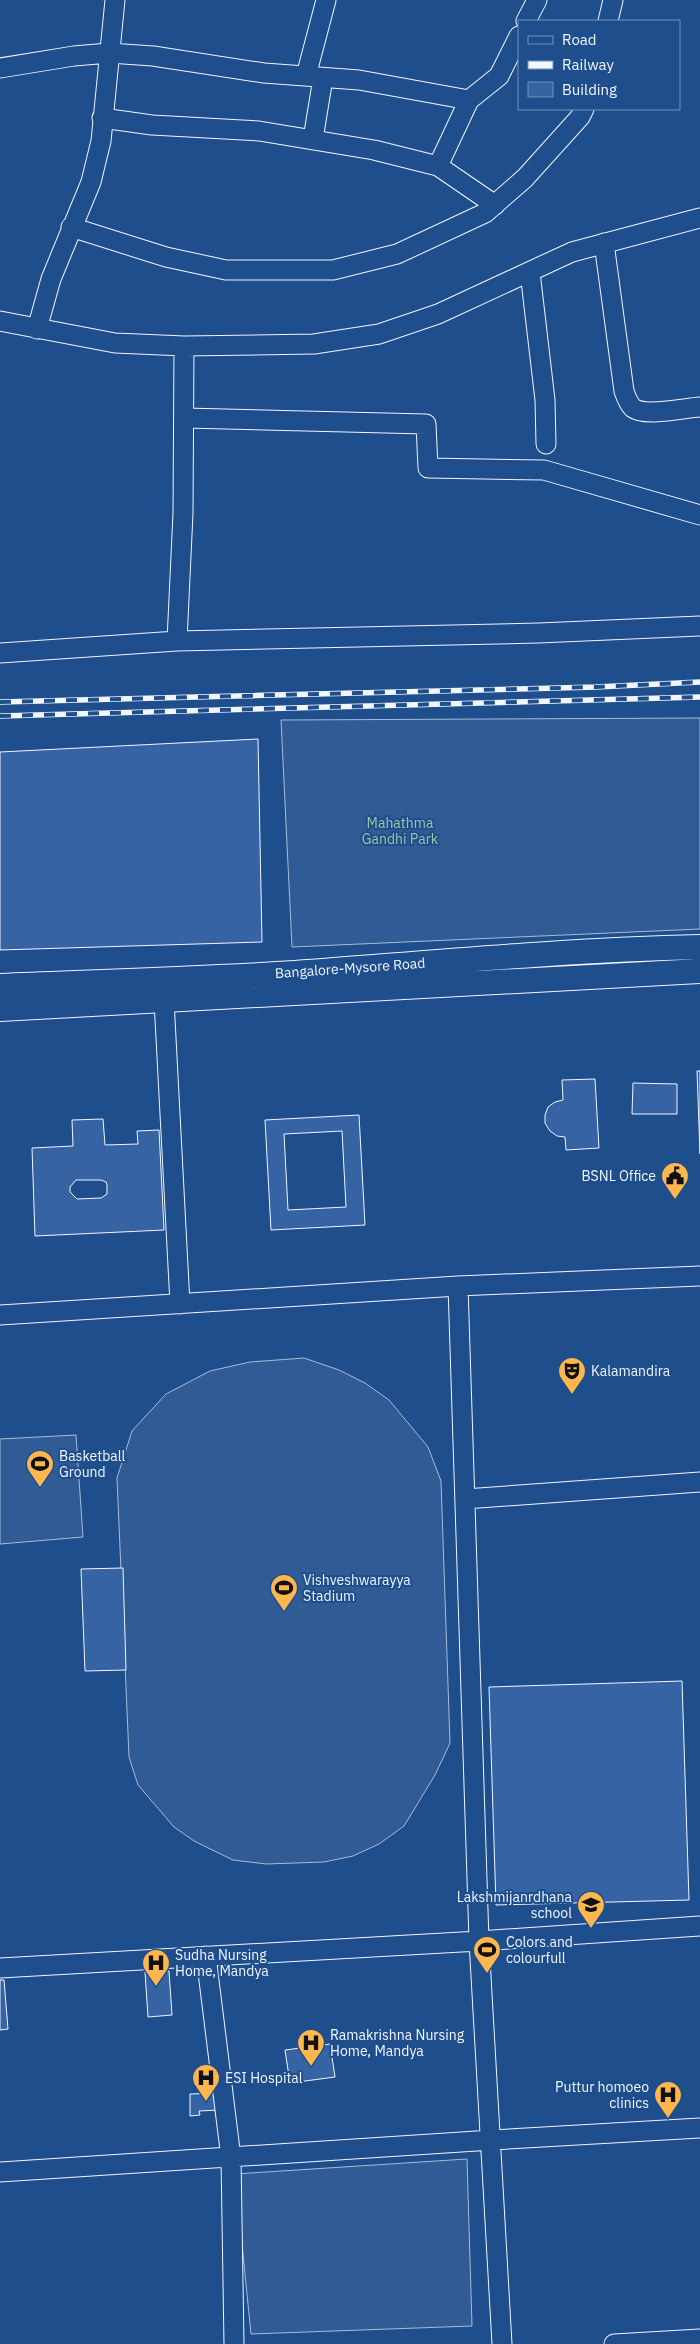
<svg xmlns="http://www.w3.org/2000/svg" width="700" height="2344" viewBox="0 0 700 2344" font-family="'IBM Plex Sans',sans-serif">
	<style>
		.built { fill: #305b95; stroke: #a8bbd7 }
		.building { fill: #3563a3; stroke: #f2f6ff; fill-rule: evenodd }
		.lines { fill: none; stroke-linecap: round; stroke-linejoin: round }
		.minor-casing { stroke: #f2f6ff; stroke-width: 21 }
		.major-casing { stroke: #f2f6ff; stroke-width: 26 }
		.minor { stroke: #1f4e8c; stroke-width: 19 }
		.major { stroke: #1f4e8c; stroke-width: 24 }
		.rail-casing { stroke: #f2f6ff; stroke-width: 5.5 }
		.rail { stroke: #1f4e8c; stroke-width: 4; stroke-dasharray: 11; stroke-linecap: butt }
		.labels { text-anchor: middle; stroke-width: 4; stroke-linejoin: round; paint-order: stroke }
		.park-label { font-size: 14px; fill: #97c8a6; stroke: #1f4e8c }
		.street-label { font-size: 14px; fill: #f2f6ff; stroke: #1f4e8c }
		.poi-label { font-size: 14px; fill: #f2f6ff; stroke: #1f4e8c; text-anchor: start }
	</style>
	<rect width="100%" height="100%" fill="#1f4e8c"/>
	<path class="built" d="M700,718V929L292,947L281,720Z
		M304,1358L339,1370L365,1383L389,1400L428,1447L441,1481L450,1743L435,1775L404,1826L379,1844L353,1856L324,1862L266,1864L233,1860L194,1841L174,1827L138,1785L129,1757L117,1478L132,1431L166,1394L210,1371L250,1362Z
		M76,1435L83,1537L0,1544V1439Z
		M467,2159L472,2326L251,2334L235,2174Z"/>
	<path class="building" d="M258,739L262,942L0,950V752Z
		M697,1071H700V1154Z
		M595,1079L599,1148L566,1150L565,1137L557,1136L550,1131L545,1123V1115L548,1107L555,1102L563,1100L562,1080Z
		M633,1083L677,1084V1114H632Z
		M359,1115L365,1225L271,1230L265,1120ZM342,1131L346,1207L288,1210L284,1134Z
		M103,1119L105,1145L138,1144L137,1131L159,1130L164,1230L35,1236L32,1148L73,1146L72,1120ZM76,1180H101L106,1182L107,1185V1194L101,1198L77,1199L70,1192V1187Z
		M123,1568L126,1670L85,1671L81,1569Z
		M682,1681L689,1900L496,1905L489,1687Z
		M169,1971L172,2015L148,2017L145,1972Z
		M0,1980H4L8,2029L0,2030Z
		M330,2044L335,2077L290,2083L285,2050Z
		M219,2093V2110L199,2111L200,2115L190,2116V2094Z"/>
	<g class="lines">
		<defs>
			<path id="minor" d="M526,21L537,0
				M608,21L613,0
				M0,68L74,56L109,53L153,56L264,73L359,80L469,100
				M306,76L326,0
				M102,118L152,125L259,131L374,150L438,166L495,205
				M313,139L323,78
				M438,166L469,100L499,76L519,36
				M71,227L166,257L226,270H333L397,254L485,213L525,178L580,117L584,109
				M604,243L624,391C626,397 628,403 633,408C645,417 684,408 700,407
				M530,272L545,400L546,444
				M0,321L115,343L184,346L314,344L379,334L438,314L572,252L700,218
				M37,329L51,279L91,182L101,141L115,0
				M184,418L426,424L428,468L544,470L700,515
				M177,641L183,513L184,346
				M0,653L177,641L539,633L700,626
				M164,1000L180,1304
				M458,1286L479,1941L502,2344
				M0,1315L458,1286L700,1276
				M465,1499L700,1482
				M206,1956L231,2158L234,2344
				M0,1968L479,1941L700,1926
				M0,2172L492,2140L700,2128
				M614,2344L700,2339"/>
			<path id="major" d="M0,986C98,982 197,979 295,973C430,963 565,950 700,947
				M0,1009L700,971"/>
		</defs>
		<use href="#minor" class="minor-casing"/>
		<use href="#major" class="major-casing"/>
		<use href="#minor" class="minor"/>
		<use href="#major" class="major"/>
		<defs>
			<path id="rail" d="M0,702L596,687L700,682
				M0,716L700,697"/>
		</defs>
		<use href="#rail" class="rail-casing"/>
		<use href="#rail" class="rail"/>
	</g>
	<defs>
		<symbol id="civic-pin" viewBox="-11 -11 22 30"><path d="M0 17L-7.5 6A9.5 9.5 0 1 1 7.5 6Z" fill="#ffb74d" stroke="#1f4e8c"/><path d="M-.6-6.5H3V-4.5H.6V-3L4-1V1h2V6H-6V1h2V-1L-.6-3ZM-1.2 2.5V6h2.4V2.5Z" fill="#111"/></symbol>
		<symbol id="theatre-pin" viewBox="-11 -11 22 30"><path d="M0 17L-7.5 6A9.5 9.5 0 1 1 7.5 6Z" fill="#ffb74d" stroke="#1f4e8c"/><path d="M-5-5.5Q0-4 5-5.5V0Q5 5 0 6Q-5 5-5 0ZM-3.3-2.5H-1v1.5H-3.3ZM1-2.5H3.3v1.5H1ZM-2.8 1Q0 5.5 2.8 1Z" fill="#111"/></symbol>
		<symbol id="stadium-pin" viewBox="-11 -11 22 30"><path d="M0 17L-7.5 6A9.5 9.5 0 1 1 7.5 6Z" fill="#ffb74d" stroke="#1f4e8c"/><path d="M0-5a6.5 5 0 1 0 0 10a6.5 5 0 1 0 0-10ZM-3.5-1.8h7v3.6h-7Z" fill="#111"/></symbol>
		<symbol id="school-pin" viewBox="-11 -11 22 30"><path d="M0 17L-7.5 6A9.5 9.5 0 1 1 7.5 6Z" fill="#ffb74d" stroke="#1f4e8c"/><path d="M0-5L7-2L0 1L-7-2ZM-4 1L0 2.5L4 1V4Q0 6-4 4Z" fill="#111"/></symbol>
		<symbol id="hospital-pin" viewBox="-11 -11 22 30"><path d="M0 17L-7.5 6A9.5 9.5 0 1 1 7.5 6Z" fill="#ffb74d" stroke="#1f4e8c"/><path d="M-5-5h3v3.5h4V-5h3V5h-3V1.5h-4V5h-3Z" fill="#111"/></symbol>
	</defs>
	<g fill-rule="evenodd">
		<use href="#civic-pin" x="659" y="1160" width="32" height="43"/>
		<use href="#theatre-pin" x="556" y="1355" width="32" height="43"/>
		<use href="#stadium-pin" x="24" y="1448" width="32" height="43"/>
		<use href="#stadium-pin" x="268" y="1572" width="32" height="43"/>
		<use href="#school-pin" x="575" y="1889" width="32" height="43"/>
		<use href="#stadium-pin" x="471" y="1934" width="32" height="43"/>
		<use href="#hospital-pin" x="140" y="1947" width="32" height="43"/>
		<use href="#hospital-pin" x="295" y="2027" width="32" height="43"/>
		<use href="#hospital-pin" x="190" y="2062" width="32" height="43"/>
		<use href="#hospital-pin" x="652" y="2079" width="32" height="43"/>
	</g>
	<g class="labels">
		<g class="park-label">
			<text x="400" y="828">Mahathma<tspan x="400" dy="16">Gandhi Park</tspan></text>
		</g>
		<g class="street-label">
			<text transform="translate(350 968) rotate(-4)" y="5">Bangalore-Mysore Road</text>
		</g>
		<g class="poi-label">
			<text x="656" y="1181" text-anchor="end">BSNL Office</text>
			<text x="591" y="1376">Kalamandira</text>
			<text x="59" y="1461">Basketball<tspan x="59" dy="16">Ground</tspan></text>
			<text x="303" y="1585">Vishveshwarayya<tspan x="303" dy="16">Stadium</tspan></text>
			<text x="572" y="1902" text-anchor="end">Lakshmijanrdhana<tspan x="572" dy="16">school</tspan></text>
			<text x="506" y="1947">Colors and<tspan x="506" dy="16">colourfull</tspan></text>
			<text x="175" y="1960">Sudha Nursing<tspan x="175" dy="16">Home, Mandya</tspan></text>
			<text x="330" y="2040">Ramakrishna Nursing<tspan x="330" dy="16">Home, Mandya</tspan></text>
			<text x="225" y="2083">ESI Hospital</text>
			<text x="649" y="2092" text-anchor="end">Puttur homoeo<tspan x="649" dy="16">clinics</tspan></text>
		</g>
	</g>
	<rect x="518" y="20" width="162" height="90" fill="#1f4e8c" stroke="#7391ba"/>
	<rect x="528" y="36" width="25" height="8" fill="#1f4e8c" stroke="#7391ba"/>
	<text x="562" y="45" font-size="15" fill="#f2f6ff">Road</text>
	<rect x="528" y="61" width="25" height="8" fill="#f2f6ff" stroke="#7391ba"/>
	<text x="562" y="70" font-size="15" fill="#f2f6ff">Railway</text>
	<rect x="528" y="82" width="25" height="15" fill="#3563a3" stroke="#7391ba"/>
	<text x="562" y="95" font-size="15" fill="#f2f6ff">Building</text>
</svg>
